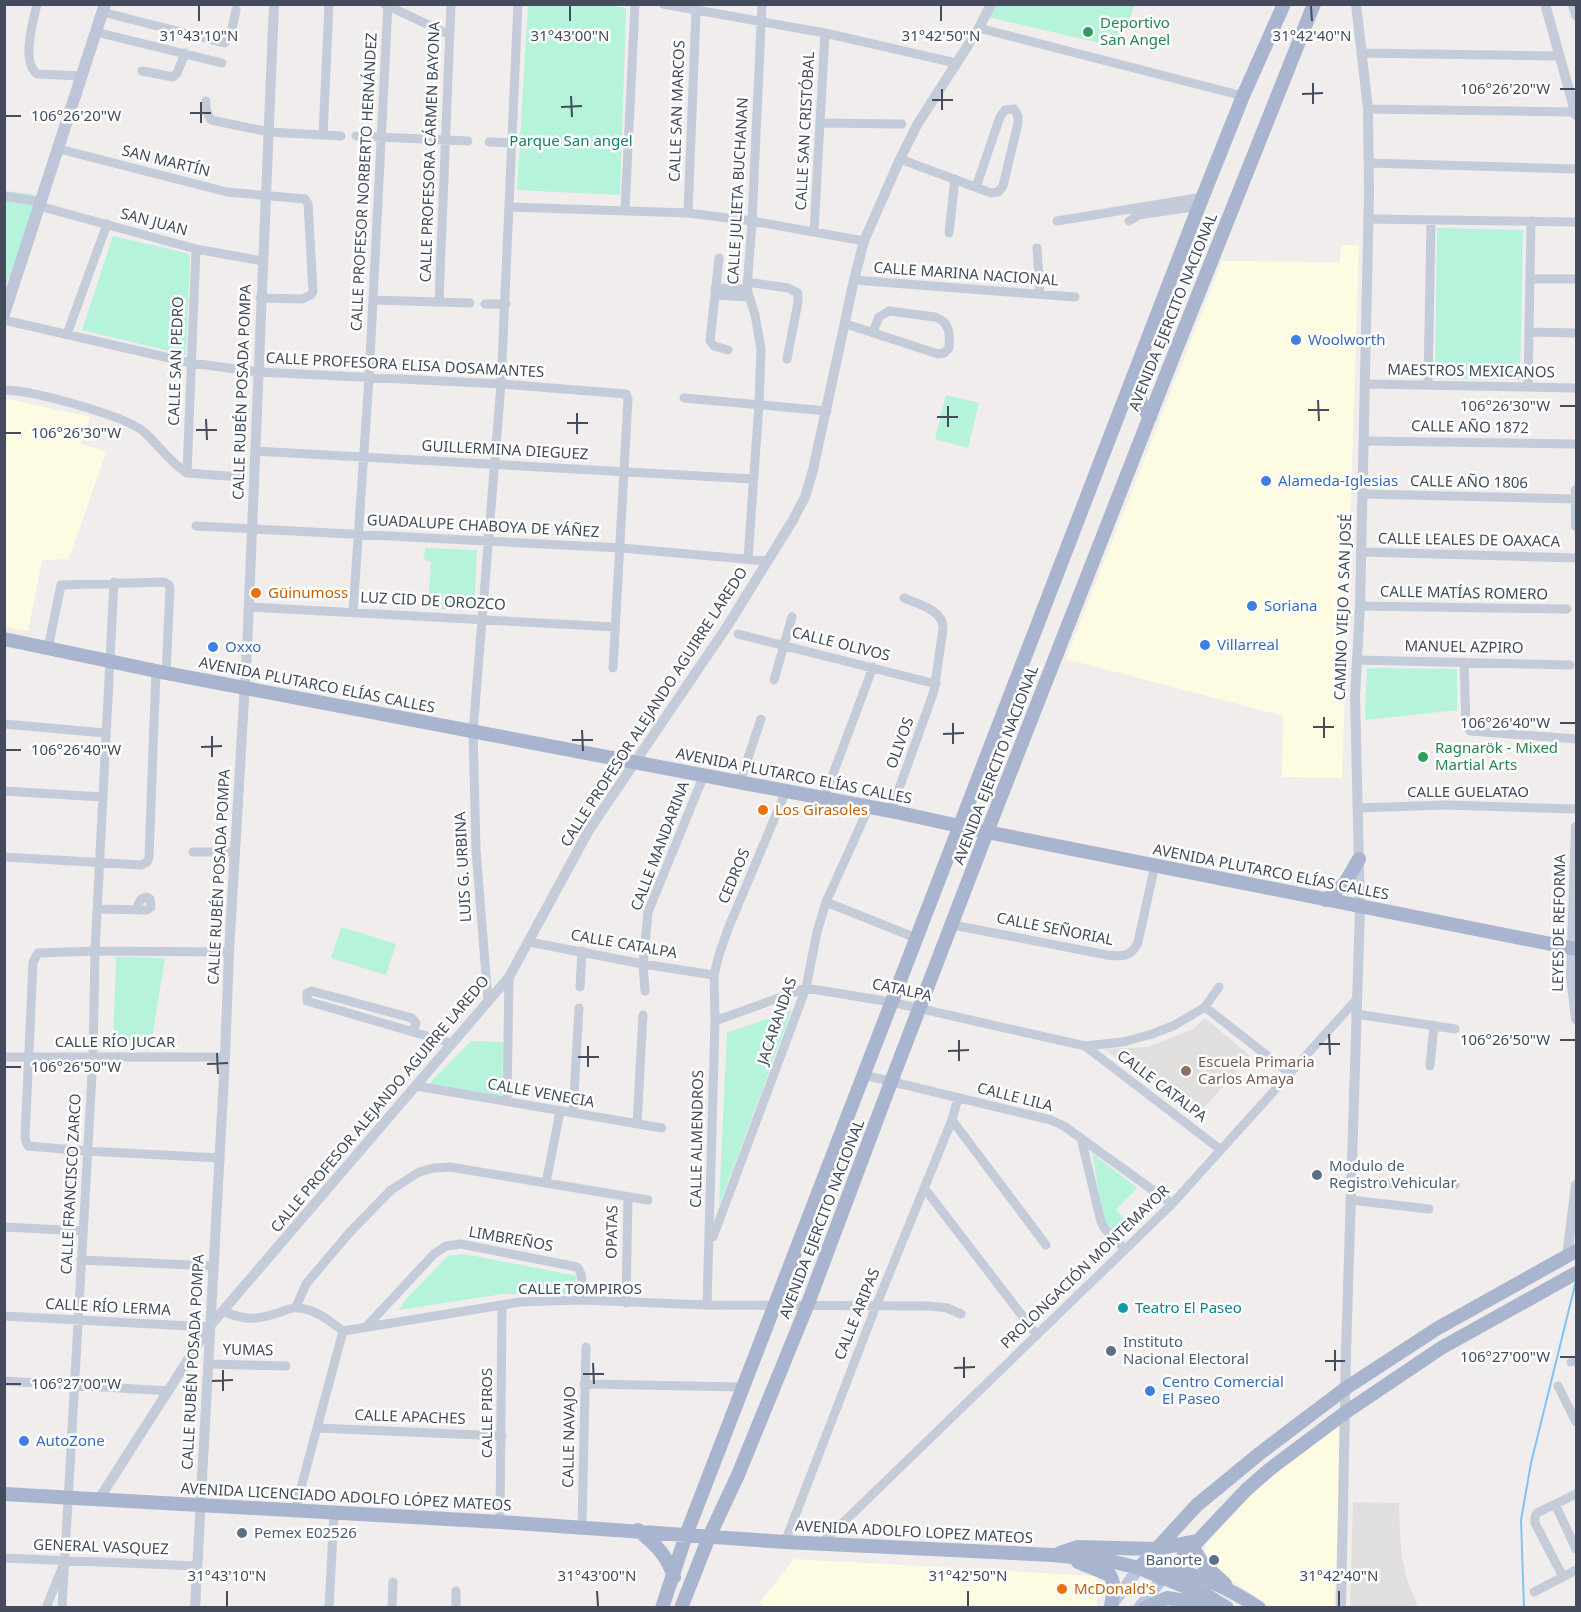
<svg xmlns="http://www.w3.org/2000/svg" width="1581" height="1612" viewBox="0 0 1581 1612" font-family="'Noto Sans',sans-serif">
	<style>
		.commercial { fill: #fefbe3 }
		.education { fill: #e1dede }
		.green { fill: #b5f3da }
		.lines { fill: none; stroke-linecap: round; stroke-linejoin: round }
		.stream { stroke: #7ec4f5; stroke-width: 2 }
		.minor { stroke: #c4cbd9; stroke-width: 9 }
		.tertiary { stroke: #c4cbd9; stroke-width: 10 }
		.secondary { stroke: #bdc5d8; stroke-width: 12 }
		.primary { stroke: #a9b5cf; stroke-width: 14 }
		.ticks { fill: none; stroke: #434b5c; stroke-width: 2 }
		.leisure-dot { fill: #2e9e5b; stroke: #fff; stroke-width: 2 }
		.shop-dot { fill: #3f7fe0; stroke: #fff; stroke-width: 2 }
		.food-dot { fill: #e8710a; stroke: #fff; stroke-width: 2 }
		.education-dot { fill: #8d6e63; stroke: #fff; stroke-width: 2 }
		.service-dot { fill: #5c6f8a; stroke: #fff; stroke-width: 2 }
		.culture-dot { fill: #0f9aa8; stroke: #fff; stroke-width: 2 }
		.labels { text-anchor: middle; stroke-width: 5; stroke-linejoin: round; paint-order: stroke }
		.leisure-label { font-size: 15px; fill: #27864d; stroke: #fff; text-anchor: start }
		.street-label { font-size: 15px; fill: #434b5c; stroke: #fff }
		.park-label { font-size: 15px; fill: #0d8561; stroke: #fff }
		.shop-label { font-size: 15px; fill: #366cbe; stroke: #fff; text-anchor: start }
		.food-label { font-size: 15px; fill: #c56008; stroke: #fff; text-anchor: start }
		.education-label { font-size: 15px; fill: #785e54; stroke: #fff; text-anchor: start }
		.service-label { font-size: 15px; fill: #4e5e75; stroke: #fff; text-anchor: start }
		.culture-label { font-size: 15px; fill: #0d838f; stroke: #fff; text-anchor: start }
		.ticks-label { font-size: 15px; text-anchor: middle; fill: #434b5c; stroke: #fff; stroke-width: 5; stroke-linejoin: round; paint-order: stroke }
	</style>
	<rect width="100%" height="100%" fill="#f0edec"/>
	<path class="commercial" d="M1341,245H1359L1342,778L1282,777L1283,716L1066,659L1222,261L1340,262Z
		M4,398L90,417L81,444L106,452L69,559L42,560L28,631L7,627L5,624Z
		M1343,1421L1334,1607H1272L1206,1564L1204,1558L1206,1540L1258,1487Z
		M794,1559L1097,1576V1607L765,1608L760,1602Z"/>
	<path class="education" d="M1205,1018L1250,1056L1197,1116L1104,1049L1148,1047L1193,1029Z
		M1353,1502L1399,1503L1400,1535L1402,1558L1406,1577L1418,1607H1350Z"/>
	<path class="green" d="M1132,4L1135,5L1117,47L988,17L992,5Z
		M609,5L626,8L620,195L517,190L528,5Z
		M5,191L33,194L37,202L5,288Z
		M1437,228L1523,230L1520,380L1435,378Z
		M113,236L190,254L186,355L82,330Z
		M946,395L979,403L968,448L935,439Z
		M426,548L477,550L474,611L428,608L431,562L423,559Z
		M1367,668L1457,669V710L1365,720Z
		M341,927L396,944L386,975L331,958Z
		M116,957L165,958L151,1045L113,1046Z
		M792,1010L719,1206L727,1033Z
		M471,1041L503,1042L502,1097L429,1084Z
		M1092,1153L1137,1188L1116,1210L1125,1220L1114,1231L1104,1221Z
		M464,1254L577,1276L574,1294H502L399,1310L407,1298L448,1256Z"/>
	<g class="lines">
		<path class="stream" d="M1524,1608L1521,1520L1531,1463L1576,1281"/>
		<path class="minor" d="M37,4C33,22 21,62 37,74L82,76
			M384,4L450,35
			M663,4L825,33L956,63
			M1572,4L1576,16
			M102,12L224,43L230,38L236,10
			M979,28L1243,96
			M96,32L222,63
			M1361,53L1559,56
			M142,71L173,77L177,73L185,53
			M206,101V110L211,120L269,132L341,136
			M1368,109L1576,112
			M820,123L902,124
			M323,135L329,4
			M356,136L468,141
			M489,142L513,143
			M59,149L227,192L305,199L308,204L313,291L311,295L302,299L260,298
			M900,159L991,193L998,192L1003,186L1018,123V116L1014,109L1005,110L1000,117L976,187
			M1369,163L1576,169
			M4,196L41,202
			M39,206L196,249L262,261
			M509,207L688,213L752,221L864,241
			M625,210L635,4
			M688,213L696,11
			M1369,219L1576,222
			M1057,221L1203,197
			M1129,221L1139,215L1199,206
			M814,231L825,33
			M949,233L955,179
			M1037,248L1040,294
			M719,258L710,341L714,346L728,350
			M1530,279H1576
			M854,280L1075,297
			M747,282L788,288L798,293V302L787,359
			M715,288L747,289
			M715,295L749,297
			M373,300L470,303
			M439,301L451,4
			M485,304H506
			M4,320L191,363L259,372L501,384L626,394L628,399L613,668
			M846,324L938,354L944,353L949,348C950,334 950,322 935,317L889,311L879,317L873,332
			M1529,332L1576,333
			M67,334L107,224
			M1365,384L1576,388
			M1428,385L1431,220
			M1528,387L1531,221
			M4,390C32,390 122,415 143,431C158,444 170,463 187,473L241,477
			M684,398L827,411
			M1364,441L1576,444
			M255,451L753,479
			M187,473L196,249
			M1362,494L1575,499
			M196,526L621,548L767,561
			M1361,552L1576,558
			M748,558L759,404L761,349L755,315L747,289L752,221L762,4
			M1360,606L1567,609
			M249,607L615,627
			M353,612L369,378L388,4
			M738,634L936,684
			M48,648L61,585L164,582L169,585L170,589L166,673
			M1357,660L1570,665
			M1464,662L1466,724L1470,731L1576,739
			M774,680L792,617
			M4,724L105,733
			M740,782L761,719
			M4,791L103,797
			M824,798L873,667
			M1358,808L1446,805L1576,809
			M891,811L934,691L943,629C944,610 918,604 904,598
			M193,852H235
			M4,857L141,865L147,862L149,857L156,670
			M826,902L916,938
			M97,909L147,910L151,907L150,899L147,897C140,898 138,903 137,909
			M953,925L1107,955C1121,957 1132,957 1138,942L1155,865
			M529,942L643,964L714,975
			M580,987L582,951
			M645,991L643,964L648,912L704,775
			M488,1000L476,850L473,732L501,384L518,4
			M1205,1007L1288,1072
			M1356,1014L1455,1029
			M715,1021L806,988L891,1002L1085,1046L1123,1042L1152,1034L1175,1025L1205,1007L1219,987
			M413,1032L416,1023L412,1018L312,991L307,993V1001L451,1043
			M1085,1046L1221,1150
			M4,1057H225
			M1430,1066L1434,1025
			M864,1075L1051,1120L1064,1126L1172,1204
			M416,1086L662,1128
			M507,1102L509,977
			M573,1113L579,1008
			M952,1120L1046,1245
			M637,1124L643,1015
			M1081,1138L1101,1222L1105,1229L1125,1249
			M219,1158L87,1151L28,1146L25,1138L33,962L38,953L95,951L229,952
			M1351,1182L1455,1185
			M546,1183L560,1112
			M925,1189L1037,1335
			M1350,1200L1429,1209
			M4,1227L83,1231
			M713,1237L806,988L817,932L826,902L869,807
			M81,1260L213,1266
			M626,1303L628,1197
			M707,1305L715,1021L714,975L719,955L728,929L786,791
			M296,1307L306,1284L350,1232L391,1190L419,1172L434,1168L450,1167L648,1200
			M223,1311C246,1321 255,1320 278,1313C284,1311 291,1307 297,1308C314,1308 330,1321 343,1331L520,1302L580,1300L707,1305L930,1306L947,1308L961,1314
			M4,1316L209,1327
			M366,1327L434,1254L446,1246L461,1244L577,1267C585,1275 581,1290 580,1300
			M1571,1362L1576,1360
			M208,1364L286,1366
			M4,1381L169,1391
			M584,1384L744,1387
			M1558,1386L1576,1422
			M318,1428L502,1436
			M1555,1504L1576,1549
			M295,1510L343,1331
			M500,1522L502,1305
			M582,1527L586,1347
			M785,1542L876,1306L952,1120L958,1098
			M822,1543L1172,1204L1356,1000
			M4,1558L197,1566
			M1563,1577L1535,1523V1517L1537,1513L1576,1494
			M1534,1592L1576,1570
			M46,1608L62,1568
			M62,1608L93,1057L95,951L114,582
			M329,1608L334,1513
			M392,1608L393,1582
			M456,1608V1591"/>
		<path class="tertiary" d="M1545,4L1576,115
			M1576,490V526
			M1576,827L1571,977L1576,1019
			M1567,1257L1576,1185
			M99,1499L209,1327L509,977L589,830L728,625L793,520L805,497L813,470L854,280L864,241L900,159L917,125L979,28L991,4
			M195,1608L225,1057L229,952L247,650L274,4
			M1341,1608L1346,1352L1360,907L1355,696L1360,606L1369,192L1368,109L1356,4"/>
		<path class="secondary" d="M4,314L105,4
			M1111,1606L1139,1568
			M1139,1608L1162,1579"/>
		<path class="primary" d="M1141,372C1136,389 1138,403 1150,417
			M4,639L166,673L891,811L987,832L1576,949
			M1326,900L1345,883L1359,859
			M4,1494L500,1522L785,1542L1052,1555L1106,1560L1139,1568L1206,1595L1227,1608
			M638,1530C655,1544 667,1555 674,1577
			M1193,1548L1203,1564L1225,1584
			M1060,1553L1078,1547L1155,1549L1198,1541
			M1078,1562L1110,1575C1116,1586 1113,1595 1111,1606
			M1139,1568L1197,1505L1259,1454L1346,1388L1438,1328L1576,1251
			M1164,1572C1192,1568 1236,1593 1259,1608
			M1162,1579L1246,1490L1270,1469L1346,1412L1441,1348L1576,1273
			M662,1608L686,1535L1199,206L1243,96L1284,4
			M681,1608L709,1537L738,1475L807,1306L891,1082L987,832L1166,375L1314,4
			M1145,1608L1167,1598L1215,1606"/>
	</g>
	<path class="ticks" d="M199,6V21M570,6V21M941,6V21M1311,6L1312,21M1313,83V104M942,89V110M1560,89H1575M1302,94L1323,93M571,96L572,117M932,100H953M201,102V123M561,107L582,106M190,113H211M6,116H21M1318,400L1319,421M948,406V427M1560,406H1575M1308,410H1329M577,413V434M937,417H958M206,419L207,440M567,423H588M196,430H217M6,433H21M1324,717V738M953,723V744M1560,723H1575M1313,727H1334M582,730L583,751M943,734L964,733M212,736V757M572,740H593M201,747L222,746M6,750H21M1329,1034L1330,1055M959,1040V1061M1560,1040H1575M1319,1044H1340M588,1046V1067M948,1051L969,1050M217,1053L218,1074M578,1057H599M207,1064L228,1063M6,1067H21M1335,1350V1371M964,1357V1378M1560,1357H1575M1325,1361H1345M593,1363L594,1384M954,1368L975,1367M223,1370V1391M583,1374H604M212,1381L233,1380M6,1384H21M227,1591V1606M597,1591L598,1606M968,1591V1606M1339,1591V1606"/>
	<g class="leisure-dot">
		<circle cx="1088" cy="32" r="6"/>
		<circle cx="1423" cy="757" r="6"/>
	</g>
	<g class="shop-dot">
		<circle cx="1296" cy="340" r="6"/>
		<circle cx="1266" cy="481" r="6"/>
		<circle cx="1252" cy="606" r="6"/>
		<circle cx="1205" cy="645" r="6"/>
		<circle cx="213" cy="647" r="6"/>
		<circle cx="1150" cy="1391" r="6"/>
		<circle cx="24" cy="1441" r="6"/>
	</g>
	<g class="food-dot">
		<circle cx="256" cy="593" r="6"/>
		<circle cx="763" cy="810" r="6"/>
		<circle cx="1062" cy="1589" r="6"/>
	</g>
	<circle class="education-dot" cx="1186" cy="1071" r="6"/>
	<g class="service-dot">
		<circle cx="1317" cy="1175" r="6"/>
		<circle cx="1111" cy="1351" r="6"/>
		<circle cx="242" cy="1533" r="6"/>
		<circle cx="1214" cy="1560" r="6"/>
	</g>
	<circle class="culture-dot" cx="1123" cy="1308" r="6"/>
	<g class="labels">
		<g class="leisure-label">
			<text x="1100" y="28">Deportivo<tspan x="1100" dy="17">San Angel</tspan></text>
			<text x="1435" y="753">Ragnarök - Mixed<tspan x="1435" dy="17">Martial Arts</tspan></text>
		</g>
		<g class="street-label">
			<text transform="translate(677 111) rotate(-88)" y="5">CALLE SAN MARCOS</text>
			<text transform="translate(805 131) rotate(-87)" y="5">CALLE SAN CRISTÓBAL</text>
			<text transform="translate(430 152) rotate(-88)" y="5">CALLE PROFESORA CÁRMEN BAYONA</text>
			<text transform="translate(166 161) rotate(14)" y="5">SAN MARTÍN</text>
			<text transform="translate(364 182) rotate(-87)" y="5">CALLE PROFESOR NORBERTO HERNÁNDEZ</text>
			<text transform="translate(738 191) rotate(-87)" y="5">CALLE JULIETA BUCHANAN</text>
			<text transform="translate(154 222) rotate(15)" y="5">SAN JUAN</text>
			<text transform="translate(966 274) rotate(4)" y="5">CALLE MARINA NACIONAL</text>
			<text transform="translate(1173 312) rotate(-68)" y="5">AVENIDA EJERCITO NACIONAL</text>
			<text transform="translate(176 361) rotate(-88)" y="5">CALLE SAN PEDRO</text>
			<text transform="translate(405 365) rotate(3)" y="5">CALLE PROFESORA ELISA DOSAMANTES</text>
			<text transform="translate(1471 371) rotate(1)" y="5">MAESTROS MEXICANOS</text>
			<text transform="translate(242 392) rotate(-88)" y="5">CALLE RUBÉN POSADA POMPA</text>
			<text transform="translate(1470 427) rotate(1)" y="5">CALLE AÑO 1872</text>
			<text transform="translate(505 450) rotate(3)" y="5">GUILLERMINA DIEGUEZ</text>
			<text transform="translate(1469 482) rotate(1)" y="5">CALLE AÑO 1806</text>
			<text transform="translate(483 526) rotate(3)" y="5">GUADALUPE CHABOYA DE YÁÑEZ</text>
			<text transform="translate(1469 540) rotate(1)" y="5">CALLE LEALES DE OAXACA</text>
			<text transform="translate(1464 593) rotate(1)" y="5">CALLE MATÍAS ROMERO</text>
			<text transform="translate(433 601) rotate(3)" y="5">LUZ CID DE OROZCO</text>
			<text transform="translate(1343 607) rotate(-88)" y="5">CAMINO VIEJO A SAN JOSÉ</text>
			<text transform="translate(841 644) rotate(14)" y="5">CALLE OLIVOS</text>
			<text transform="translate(1464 647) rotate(1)" y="5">MANUEL AZPIRO</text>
			<text transform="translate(317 685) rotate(11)" y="5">AVENIDA PLUTARCO ELÍAS CALLES</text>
			<text transform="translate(654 707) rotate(-57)" y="5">CALLE PROFESOR ALEJANDO AGUIRRE LAREDO</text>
			<text transform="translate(900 743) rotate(-70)" y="5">OLIVOS</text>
			<text transform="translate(996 765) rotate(-69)" y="5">AVENIDA EJERCITO NACIONAL</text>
			<text transform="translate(794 776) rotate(11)" y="5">AVENIDA PLUTARCO ELÍAS CALLES</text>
			<text x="1468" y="797">CALLE GUELATAO</text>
			<text transform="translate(660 846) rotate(-69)" y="5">CALLE MANDARINA</text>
			<text transform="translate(463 867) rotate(-93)" y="5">LUIS G. URBINA</text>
			<text transform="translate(1271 872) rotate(11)" y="5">AVENIDA PLUTARCO ELÍAS CALLES</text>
			<text transform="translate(734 876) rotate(-67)" y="5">CEDROS</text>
			<text transform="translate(219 877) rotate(-87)" y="5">CALLE RUBÉN POSADA POMPA</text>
			<text transform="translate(1559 923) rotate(-89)" y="5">LEYES DE REFORMA</text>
			<text transform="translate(1055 929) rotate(11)" y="5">CALLE SEÑORIAL</text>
			<text transform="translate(624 944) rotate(10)" y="5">CALLE CATALPA</text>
			<text transform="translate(902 990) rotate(12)" y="5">CATALPA</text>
			<text transform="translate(777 1021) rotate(-71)" y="5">JACARANDAS</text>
			<text x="115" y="1047">CALLE RÍO JUCAR</text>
			<text transform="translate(1162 1086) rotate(37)" y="5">CALLE CATALPA</text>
			<text transform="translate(541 1093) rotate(10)" y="5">CALLE VENECIA</text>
			<text transform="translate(1015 1097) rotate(14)" y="5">CALLE LILA</text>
			<text transform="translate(380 1104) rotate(-50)" y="5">CALLE PROFESOR ALEJANDO AGUIRRE LAREDO</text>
			<text transform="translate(697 1139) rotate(-89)" y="5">CALLE ALMENDROS</text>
			<text transform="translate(71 1184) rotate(-87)" y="5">CALLE FRANCISCO ZARCO</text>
			<text transform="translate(822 1219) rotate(-69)" y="5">AVENIDA EJERCITO NACIONAL</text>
			<text transform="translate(612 1232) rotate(-89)" y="5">OPATAS</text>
			<text transform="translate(511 1239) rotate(10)" y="5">LIMBREÑOS</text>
			<text transform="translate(1085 1267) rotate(-44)" y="5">PROLONGACIÓN MONTEMAYOR</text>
			<text x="580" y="1294">CALLE TOMPIROS</text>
			<text transform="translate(108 1307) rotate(3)" y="5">CALLE RÍO LERMA</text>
			<text transform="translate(857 1314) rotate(-68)" y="5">CALLE ARIPAS</text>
			<text transform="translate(248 1350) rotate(1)" y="5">YUMAS</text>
			<text transform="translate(193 1362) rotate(-87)" y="5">CALLE RUBÉN POSADA POMPA</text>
			<text transform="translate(487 1413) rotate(-90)" y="5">CALLE PIROS</text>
			<text transform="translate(410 1417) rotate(2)" y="5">CALLE APACHES</text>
			<text transform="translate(569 1437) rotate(-89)" y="5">CALLE NAVAJO</text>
			<text transform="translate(346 1497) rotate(3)" y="5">AVENIDA LICENCIADO ADOLFO LÓPEZ MATEOS</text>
			<text transform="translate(914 1532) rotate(3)" y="5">AVENIDA ADOLFO LOPEZ MATEOS</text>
			<text transform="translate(101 1547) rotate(2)" y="5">GENERAL VASQUEZ</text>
		</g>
		<g class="park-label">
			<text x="571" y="146">Parque San angel</text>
		</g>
		<g class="shop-label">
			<text x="1308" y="345">Woolworth</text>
			<text x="1278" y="486">Alameda-Iglesias</text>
			<text x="1264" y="611">Soriana</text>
			<text x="1217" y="650">Villarreal</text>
			<text x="225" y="652">Oxxo</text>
			<text x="1162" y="1387">Centro Comercial<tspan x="1162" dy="17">El Paseo</tspan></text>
			<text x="36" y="1446">AutoZone</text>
		</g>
		<g class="food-label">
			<text x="268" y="598">Güinumoss</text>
			<text x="775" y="815">Los Girasoles</text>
			<text x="1074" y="1594">McDonald's</text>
		</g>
		<g class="education-label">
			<text x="1198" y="1067">Escuela Primaria<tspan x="1198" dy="17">Carlos Amaya</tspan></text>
		</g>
		<g class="service-label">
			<text x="1329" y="1171">Modulo de<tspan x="1329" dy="17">Registro Vehicular</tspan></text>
			<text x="1123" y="1347">Instituto<tspan x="1123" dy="17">Nacional Electoral</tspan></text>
			<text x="254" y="1538">Pemex E02526</text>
			<text x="1202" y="1565" text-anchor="end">Banorte</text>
		</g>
		<g class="culture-label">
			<text x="1135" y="1313">Teatro El Paseo</text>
		</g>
	</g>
	<g class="ticks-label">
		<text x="199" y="41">31°43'10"N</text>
		<text x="570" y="41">31°43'00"N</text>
		<text x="941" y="41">31°42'50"N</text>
		<text x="1312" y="41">31°42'40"N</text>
		<text x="1505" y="94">106°26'20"W</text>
		<text x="76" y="121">106°26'20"W</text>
		<text x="1505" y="411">106°26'30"W</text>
		<text x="76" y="438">106°26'30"W</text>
		<text x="1505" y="728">106°26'40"W</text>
		<text x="76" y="755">106°26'40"W</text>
		<text x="1505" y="1045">106°26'50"W</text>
		<text x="76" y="1072">106°26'50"W</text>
		<text x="1505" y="1362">106°27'00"W</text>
		<text x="76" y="1389">106°27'00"W</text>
		<text x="227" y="1581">31°43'10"N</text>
		<text x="597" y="1581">31°43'00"N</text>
		<text x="968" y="1581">31°42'50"N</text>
		<text x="1339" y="1581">31°42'40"N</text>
	</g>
	<rect width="1581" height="1612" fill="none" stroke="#434b5c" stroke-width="12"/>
</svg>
